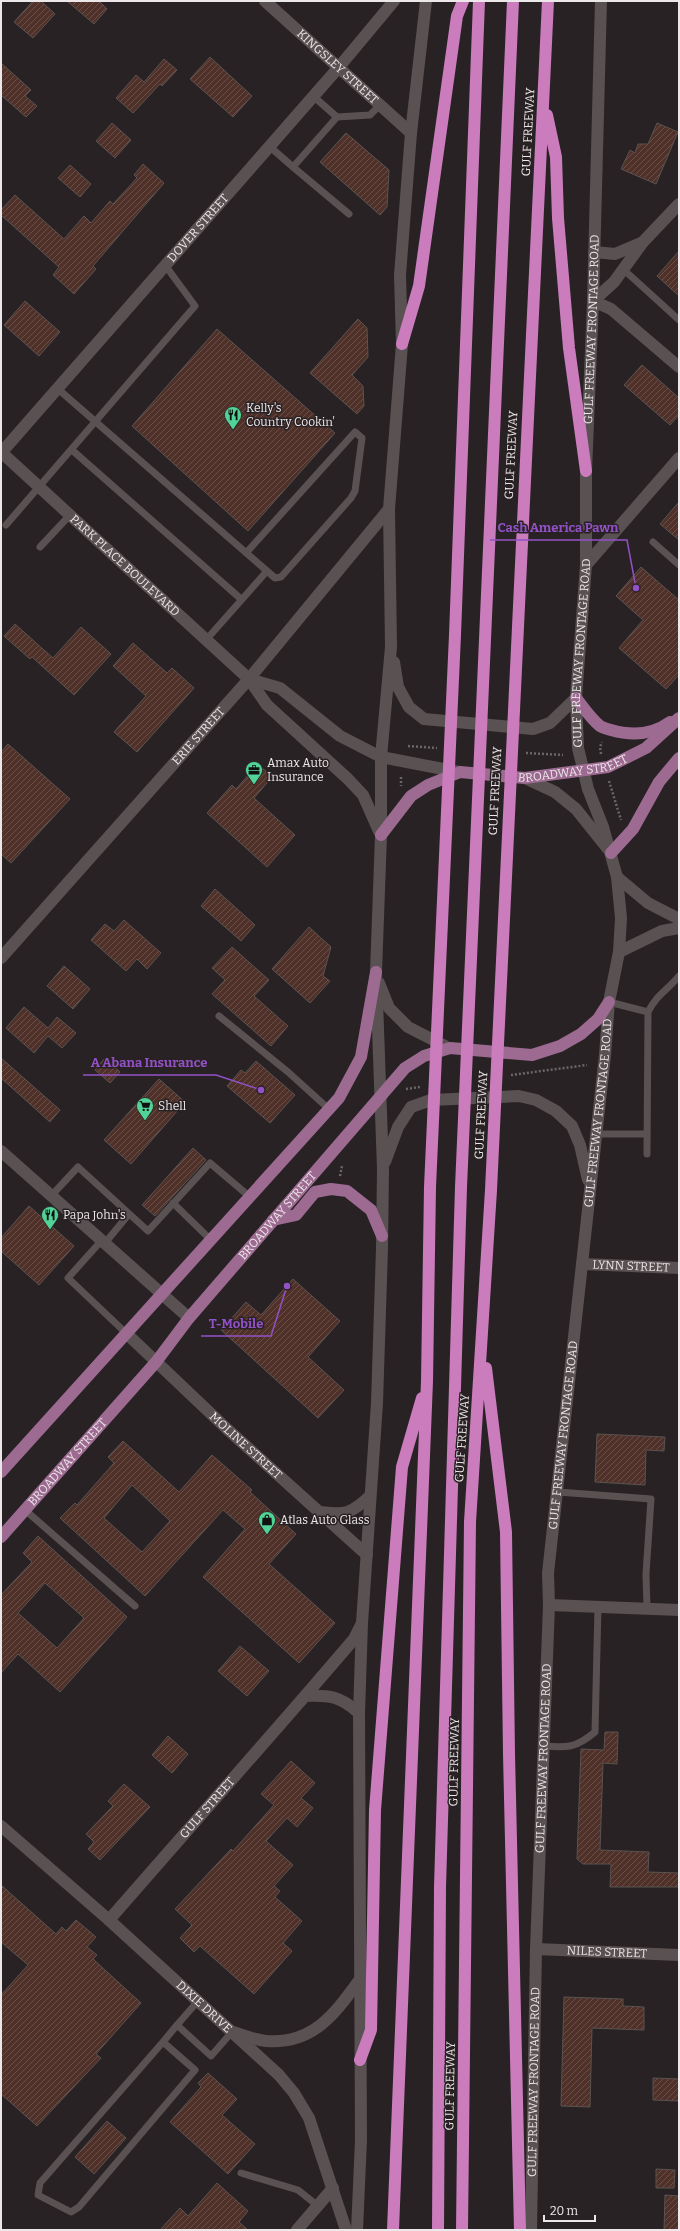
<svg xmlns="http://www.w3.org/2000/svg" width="680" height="2231" viewBox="0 0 680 2231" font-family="Bitter,serif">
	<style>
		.building { fill: url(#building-hatch); stroke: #5a5351; fill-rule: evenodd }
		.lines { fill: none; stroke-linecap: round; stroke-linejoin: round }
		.path { stroke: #6c6667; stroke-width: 2.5; stroke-dasharray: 2 2; stroke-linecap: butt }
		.service { stroke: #595152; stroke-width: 7 }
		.minor { stroke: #595152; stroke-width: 12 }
		.tertiary { stroke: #595152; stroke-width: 12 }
		.secondary { stroke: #595152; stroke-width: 12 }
		.primary { stroke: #9d6b92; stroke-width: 12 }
		.motorway { stroke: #cb7cbd; stroke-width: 12 }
		.labels { text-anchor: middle; stroke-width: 3; stroke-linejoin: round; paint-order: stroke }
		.street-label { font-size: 12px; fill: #ece7e8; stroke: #292224 }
		.poi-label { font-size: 12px; fill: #ece7e8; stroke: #292224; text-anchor: start }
		.leader { fill: none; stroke: #9251c7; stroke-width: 1.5 }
		.callout-dot { fill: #9251c7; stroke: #292224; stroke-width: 1.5 }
		.callout-label { font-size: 13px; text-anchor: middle; font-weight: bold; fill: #9251c7; stroke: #292224; stroke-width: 3; stroke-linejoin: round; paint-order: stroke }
	</style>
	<defs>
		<pattern id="building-hatch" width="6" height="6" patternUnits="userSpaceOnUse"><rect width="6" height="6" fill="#4f3129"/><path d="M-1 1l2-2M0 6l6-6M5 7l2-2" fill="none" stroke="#684f48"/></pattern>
	</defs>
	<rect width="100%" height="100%" fill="#292224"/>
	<path class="building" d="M33,1H41L55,14L33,38L14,22Z
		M67,1H99L107,9L94,24Z
		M210,57L252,96L233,117L190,79Z
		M164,59L177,70L162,86L160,84L133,113L116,98L136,75L144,82Z
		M1,63L31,90L25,96L37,106L26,117L1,95Z
		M112,123L131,140L115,158L96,141Z
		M657,123L678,132L656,184L621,169L630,150L635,153L638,144H648Z
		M346,133L389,170L387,207L380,215L320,162Z
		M143,164L164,183L93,266L96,269L74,294L53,275L59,267L1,215V210L15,195L64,239L84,216L91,223L110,201L113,204L137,178L134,175Z
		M70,165L91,184L80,197L58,178Z
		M679,251V296L657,276Z
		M25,301L60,332L39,356L4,325Z
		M358,319L367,328L368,357L352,375L363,386L364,406L357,414L310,373Z
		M217,329L335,433L248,531L132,426Z
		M642,365L679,398V415L670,425L624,385Z
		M679,502V540L660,524Z
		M641,567L679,600V675L666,689L619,648L643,620L616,596Z
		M15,624L53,658L81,627L111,654L74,695L32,657L30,659L4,636Z
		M133,643L167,673L172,668L194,688L137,752L114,732L146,696L113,666Z
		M8,744L70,799L11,863L1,854V752Z
		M258,764L272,777L254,798L295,835L267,867L207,813L232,785L236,789Z
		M215,889L255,925L241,941L201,906Z
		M124,920L161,953L147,969L137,959L126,971L91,940L105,924L114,931Z
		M309,927L331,947L323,976L330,981L310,1003L272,969Z
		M232,947L269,980L254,996L288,1026L271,1046L212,994L225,980L212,968Z
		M64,966L90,989L73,1009L47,986Z
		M24,1007L48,1028L57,1017L76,1033L62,1048L48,1036L34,1053L6,1028Z
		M1,1058L60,1110L50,1122L1,1078Z
		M105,1058L120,1072L110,1083L95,1070Z
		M256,1061L295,1095L270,1123L227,1086L241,1070L245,1073Z
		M159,1079L185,1102L131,1164L104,1140Z
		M193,1148L206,1160L155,1216L142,1205Z
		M29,1206L74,1246L39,1285L1,1251V1238Z
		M293,1279L340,1321L308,1357L344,1390L318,1418L221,1330L246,1302L261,1315Z
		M597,1434L665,1437L664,1451L646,1450L645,1485L595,1482Z
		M123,1441L179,1492L212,1455L252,1490L250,1492L296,1534L269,1564L335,1623L299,1663L203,1577L245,1529L223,1510L145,1596L60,1518L75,1503L77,1505L114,1463L108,1457ZM132,1485L170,1521L142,1552L104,1518Z
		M38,1536L127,1617L60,1692L18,1654L1,1673V1595L32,1562L23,1553ZM45,1583L84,1618L57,1648L18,1613Z
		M240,1646L269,1671L247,1696L218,1671Z
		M605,1732H618L617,1764L603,1763L600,1850L649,1852L648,1872L679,1873V1887H610L611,1864H583L577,1859L581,1749L604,1750Z
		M168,1736L188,1754L172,1773L152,1755Z
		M291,1761L315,1783L301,1798L313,1808L297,1827L287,1818L266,1841L293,1865L274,1886L280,1891L275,1897L302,1921L283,1943L292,1951L254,1994L200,1946L194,1952L180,1938L192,1925L175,1909L231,1849L233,1851L274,1805L261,1794Z
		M124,1784L150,1807L100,1860L88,1849L94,1842L86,1834L113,1806L108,1801Z
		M1,1885L56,1934L62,1927L66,1931L76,1920L96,1937L87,1947L97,1955L93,1959L141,2003L96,2054L101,2058L37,2126L1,2094V1995L28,1965L1,1942Z
		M564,1997L623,1999V2006L644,2007V2030L592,2028L590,2107L561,2106Z
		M208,2073L237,2099L222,2115L255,2144L228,2174L170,2122L201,2087L198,2083Z
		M653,2078L679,2079V2101L653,2100Z
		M107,2121L126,2138L94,2174L75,2157Z
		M656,2169L675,2170L674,2188H656Z
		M217,2183L248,2211L239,2222L248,2230H160L180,2208L188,2216Z
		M665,2195L679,2196V2230H664Z"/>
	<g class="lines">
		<path class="path" d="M408,746L437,748
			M526,753L563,755
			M601,754L600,747L602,742
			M401,777V786
			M609,781L621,820
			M511,1075L587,1065
			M406,1089L420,1087
			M340,1176L342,1166"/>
		<path class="service" d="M313,96L337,117L370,115L380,105
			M269,146L293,167L337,117
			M293,167L349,214
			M623,269L679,320
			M58,389L267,571L206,640
			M72,450L241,599
			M6,525L195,306L165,265
			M653,542L679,565
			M40,547L70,515
			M246,553L355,432L362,438L355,491L351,498L281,577L275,578L267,571
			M609,1002L648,1012
			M219,1016L288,1072L330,1110
			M596,1134H647
			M647,1154L648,1012C657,994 667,991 679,976
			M51,1196L78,1167L148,1231L210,1163L250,1197
			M173,1203L211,1240
			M102,1240L68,1278L127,1334
			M105,1243L129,1214
			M558,1492L651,1499L646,1574L647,1608
			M25,1510L135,1606
			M544,1746C567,1748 576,1748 595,1732L598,1606
			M198,2001L177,2025L211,2056L232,2032
			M163,2042L195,2070L79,2207L71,2212L38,2195L40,2183L163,2042L177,2025
			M241,2173L298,2190L318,2206"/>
		<g class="minor">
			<path id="s1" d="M265,1L411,133"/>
			<path d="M679,204L643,242L614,282L593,301L611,309L679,367"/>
			<path d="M594,252L615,254L641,243"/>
			<path id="s2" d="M1,453L339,67L394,1"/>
			<path d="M586,565L679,458"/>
			<path id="s3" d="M1,958L249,679L389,509"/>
			<path d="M1,1151L189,1318"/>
			<path id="s4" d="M582,1264L679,1268"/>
			<path id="s5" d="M127,1334L226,1428L367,1555"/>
			<path d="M319,1512C345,1515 351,1514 370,1496"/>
			<path d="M549,1605L679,1610"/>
			<path d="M305,1696C330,1695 340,1696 359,1713"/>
			<path id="s6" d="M109,1920L305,1696L354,1639L362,1623"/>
			<path id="s7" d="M536,1949L679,1955"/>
			<path d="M297,2230L333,2188"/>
		</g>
		<g class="tertiary">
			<path d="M617,877L648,903L679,919"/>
			<path d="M619,952L662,931L679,928"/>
			<path id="s8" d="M1,1826L109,1920L279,2075L294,2093L309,2118L346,2230"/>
			<path d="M233,2032C243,2035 255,2040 266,2041C314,2045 336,2012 361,1978"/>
		</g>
		<g class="secondary">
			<path id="s9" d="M1,452L249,679L267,705L348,779L363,795L379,831"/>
			<path d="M394,662L398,687L409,707L424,719L533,729L550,723L576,698"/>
			<path d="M249,679L280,688L340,736L381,757L459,772"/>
			<path d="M525,778L555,792L576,809L608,849"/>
			<path d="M379,983L389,1008L408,1027L445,1046"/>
			<path d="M385,1162L398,1127L411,1107L431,1100L519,1096L536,1100L556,1111L572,1126L580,1145L588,1180"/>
			<path d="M357,2230L361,2140L359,1713L362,1623L377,1403L382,1248L383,1169L376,972L381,835V757L391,647L389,509L402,344L400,275L411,133L426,1"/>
			<path id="s10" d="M531,2230L536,1949L549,1605L548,1573L605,1055L609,1002L619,952L621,918L617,877L603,827L588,789L578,748L576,698L586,565V471L593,301L601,1"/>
		</g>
		<g class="primary">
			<path d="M576,698C583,707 591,719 600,726C603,728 608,729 611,730C632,736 652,735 670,722"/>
			<path id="s11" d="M381,835L411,796L428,785L460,772L525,778L608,767L646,748L679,718"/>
			<path d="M611,853L633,829L659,782L679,758"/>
			<path d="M273,1220L296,1215L315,1192L331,1189L347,1191L371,1210L382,1236"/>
			<path d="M1,1472L339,1098L361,1057L376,972"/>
			<path id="s12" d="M1,1537L156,1362L189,1318L405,1068L424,1056L450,1048L532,1055L560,1046L581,1034L598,1019L609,1002"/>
		</g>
		<path class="motorway" d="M547,115L556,157L558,218L569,348L586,471
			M402,344L419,286L457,16L463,1
			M486,1368L506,1532L509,1754L520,2230
			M360,2060L371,2030L375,1810L402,1467L422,1398
			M393,2230L427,1381L430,1187L455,635L479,1
			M438,2230L440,1887L461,1187L513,1
			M462,2230L470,1522L491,1190L548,1"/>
	</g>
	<defs>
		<symbol id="restaurant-pin" viewBox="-11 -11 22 30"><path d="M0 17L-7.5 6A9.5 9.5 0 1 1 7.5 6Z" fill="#51d397" stroke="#292224"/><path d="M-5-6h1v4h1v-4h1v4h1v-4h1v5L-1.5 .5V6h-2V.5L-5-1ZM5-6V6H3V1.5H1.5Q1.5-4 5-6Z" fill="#111"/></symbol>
		<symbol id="office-pin" viewBox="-11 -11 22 30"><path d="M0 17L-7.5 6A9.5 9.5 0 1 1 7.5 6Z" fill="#51d397" stroke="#292224"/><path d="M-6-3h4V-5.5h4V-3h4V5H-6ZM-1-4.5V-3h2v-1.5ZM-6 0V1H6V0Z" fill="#111"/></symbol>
		<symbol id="supermarket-pin" viewBox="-11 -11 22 30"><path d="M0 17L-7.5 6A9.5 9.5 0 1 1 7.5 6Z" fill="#51d397" stroke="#292224"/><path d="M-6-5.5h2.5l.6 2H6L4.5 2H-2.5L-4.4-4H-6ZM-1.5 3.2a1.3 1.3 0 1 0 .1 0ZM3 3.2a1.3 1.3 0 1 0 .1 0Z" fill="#111"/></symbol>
		<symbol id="shop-pin" viewBox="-11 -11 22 30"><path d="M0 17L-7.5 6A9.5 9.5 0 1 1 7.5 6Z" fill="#51d397" stroke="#292224"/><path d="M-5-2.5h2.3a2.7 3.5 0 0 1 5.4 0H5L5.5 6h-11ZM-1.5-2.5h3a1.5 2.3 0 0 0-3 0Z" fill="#111"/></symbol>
	</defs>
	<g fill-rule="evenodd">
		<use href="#restaurant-pin" x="223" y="405" width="20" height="27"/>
		<use href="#office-pin" x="244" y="760" width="20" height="27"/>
		<use href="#supermarket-pin" x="135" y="1096" width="20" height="27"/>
		<use href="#restaurant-pin" x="40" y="1205" width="20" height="27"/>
		<use href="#shop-pin" x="257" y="1510" width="20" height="27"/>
	</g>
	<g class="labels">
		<g class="street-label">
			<text dy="4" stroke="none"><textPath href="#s1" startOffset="98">KINGSLEY STREET</textPath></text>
			<text transform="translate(528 132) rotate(-87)" y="4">GULF FREEWAY</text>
			<text dy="4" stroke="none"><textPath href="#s2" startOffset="299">DOVER STREET</textPath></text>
			<text dy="4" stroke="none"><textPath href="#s10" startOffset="1912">GULF FREEWAY FRONTAGE ROAD</textPath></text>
			<text transform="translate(511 455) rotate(-87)" y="4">GULF FREEWAY</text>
			<text dy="4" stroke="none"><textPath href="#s9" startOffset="168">PARK PLACE BOULEVARD</textPath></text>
			<text dy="4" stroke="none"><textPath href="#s10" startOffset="1588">GULF FREEWAY FRONTAGE ROAD</textPath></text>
			<text dy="4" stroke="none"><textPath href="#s3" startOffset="297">ERIE STREET</textPath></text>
			<text dy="4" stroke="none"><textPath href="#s11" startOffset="218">BROADWAY STREET</textPath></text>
			<text transform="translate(495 791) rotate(-87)" y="4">GULF FREEWAY</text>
			<text dy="4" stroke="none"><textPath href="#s10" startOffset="1120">GULF FREEWAY FRONTAGE ROAD</textPath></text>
			<text transform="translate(481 1115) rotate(-87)" y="4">GULF FREEWAY</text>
			<text dy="4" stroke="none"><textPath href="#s12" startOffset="424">BROADWAY STREET</textPath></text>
			<text dy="4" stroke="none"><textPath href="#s4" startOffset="49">LYNN STREET</textPath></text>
			<text dy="4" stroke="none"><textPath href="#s10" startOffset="796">GULF FREEWAY FRONTAGE ROAD</textPath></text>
			<text transform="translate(462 1438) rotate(-86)" y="4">GULF FREEWAY</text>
			<text dy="4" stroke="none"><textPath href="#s5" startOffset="163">MOLINE STREET</textPath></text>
			<text dy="4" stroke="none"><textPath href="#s12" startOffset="100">BROADWAY STREET</textPath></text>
			<text dy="4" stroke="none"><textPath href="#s10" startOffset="472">GULF FREEWAY FRONTAGE ROAD</textPath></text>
			<text transform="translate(454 1762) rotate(-89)" y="4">GULF FREEWAY</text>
			<text dy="4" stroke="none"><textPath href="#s6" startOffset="149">GULF STREET</textPath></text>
			<text dy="4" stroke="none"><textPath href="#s7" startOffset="71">NILES STREET</textPath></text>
			<text dy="4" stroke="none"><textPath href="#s8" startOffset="272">DIXIE DRIVE</textPath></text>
			<text dy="4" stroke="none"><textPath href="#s10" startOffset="148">GULF FREEWAY FRONTAGE ROAD</textPath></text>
			<text transform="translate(450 2086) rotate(-89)" y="4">GULF FREEWAY</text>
		</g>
		<g class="poi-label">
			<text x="246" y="412">Kelly's<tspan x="246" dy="14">Country Cookin'</tspan></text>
			<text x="267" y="767">Amax Auto<tspan x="267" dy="14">Insurance</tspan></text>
			<text x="158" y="1110">Shell</text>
			<text x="63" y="1219">Papa John's</text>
			<text x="280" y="1524">Atlas Auto Glass</text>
		</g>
	</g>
	<path class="leader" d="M636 588L627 540H490M261 1090L216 1075H83M287 1286L271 1336H201"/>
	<g class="callout-dot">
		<circle cx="636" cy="588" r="4"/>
		<circle cx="261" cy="1090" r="4"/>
		<circle cx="287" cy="1286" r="4"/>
	</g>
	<g class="callout-label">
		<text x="558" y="532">Cash America Pawn</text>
		<text x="149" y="1067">A Abana Insurance</text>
		<text x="236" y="1328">T-Mobile</text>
	</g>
	<rect width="680" height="2231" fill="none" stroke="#ece7e8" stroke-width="4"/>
	<path d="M544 2215v6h51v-6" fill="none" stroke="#ece7e8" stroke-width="2"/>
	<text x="550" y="2215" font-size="12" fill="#ece7e8" stroke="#292224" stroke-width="3" paint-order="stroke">20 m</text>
</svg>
